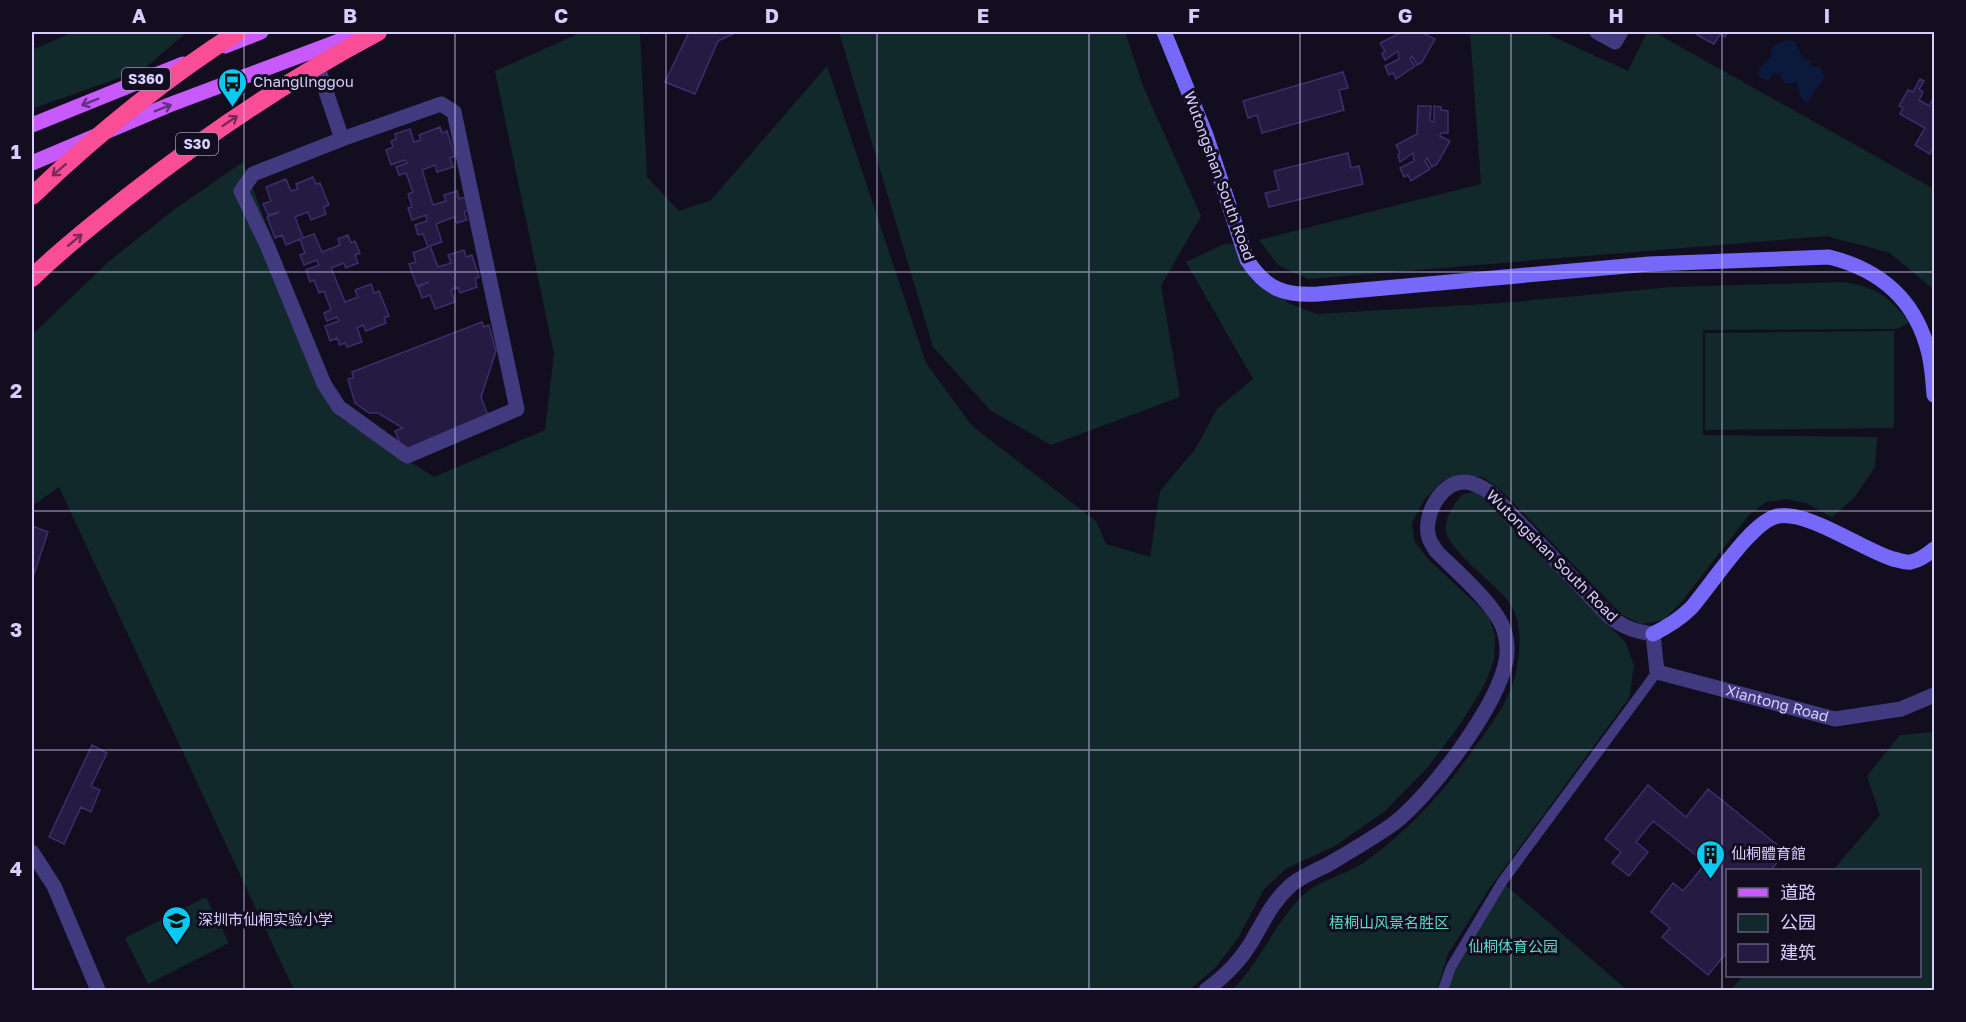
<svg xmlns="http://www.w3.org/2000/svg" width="1966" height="1022" viewBox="0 0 1966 1022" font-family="'Golos Text','Noto Sans SC',sans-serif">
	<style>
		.green { fill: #11292a }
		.water { fill: #0b193c }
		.building { fill: #251a41; stroke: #3e2d6c; stroke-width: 1.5 }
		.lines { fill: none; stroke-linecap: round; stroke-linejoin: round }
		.lane { stroke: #413a7e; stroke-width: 10 }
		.street { stroke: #413a7e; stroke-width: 15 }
		.secondary { stroke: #7669fa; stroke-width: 15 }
		.primary { stroke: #c859fa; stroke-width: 15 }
		.highway { stroke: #f94d95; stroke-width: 18 }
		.oneway { stroke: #643082 }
		.oneway2 { stroke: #7a2a55 }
		.grid { fill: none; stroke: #d7cefd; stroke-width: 1.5; stroke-opacity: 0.55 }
		.labels { text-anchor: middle; stroke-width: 6; stroke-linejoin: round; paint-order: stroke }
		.shield { fill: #120e20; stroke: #9c94bb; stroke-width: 1.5 }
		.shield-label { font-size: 14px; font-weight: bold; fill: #d7cefd }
		.poi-label { font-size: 15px; fill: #d7cefd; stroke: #120e20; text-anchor: start }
		.street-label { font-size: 15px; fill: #d7cefd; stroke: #120e20 }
		.park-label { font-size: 15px; fill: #5ddbc4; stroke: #120e20 }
		.neatline { fill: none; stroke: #d7cefd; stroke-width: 2 }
		.grid-label { font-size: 20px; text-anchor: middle; font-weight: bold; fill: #d7cefd }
	</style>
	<rect width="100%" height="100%" fill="#120e20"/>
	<path class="green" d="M73,32H187L144,69L32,109V50Z
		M582,32H640L647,177L679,211L711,200L827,66L926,363L972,426L1096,521L1106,544L1150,557L1160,491L1196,448L1217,409L1253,379L1186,262L1226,243L1248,248L1288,303L1316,314L1502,303L1671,287L1844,282C1880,289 1886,295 1910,322L1897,329L1703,330V435L1877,437L1875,467L1855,497L1832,517L1806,503L1786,499L1766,502L1749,515L1683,600L1664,620L1641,624L1622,615L1501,490L1484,478L1464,474L1442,481L1424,500L1412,523L1414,541L1430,561L1488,615L1495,635L1494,660L1485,684L1461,723L1427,768L1385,811L1335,846L1287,868L1264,889L1238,938L1216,967L1189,990H294L59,487L32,506V335L107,263L175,209L243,162L339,417L434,477L545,430L554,354L495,71Z
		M839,32H1125L1143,86L1201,216L1161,286L1180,397L1051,445L990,410L933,347Z
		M1470,32H1543L1628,71L1647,32H1654L1934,189V290L1890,253L1827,236L1308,279L1278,265L1259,240L1481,184Z
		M1894,331V428L1705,430V333Z
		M1475,492L1485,496L1495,505L1626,643L1634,666L1629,698L1491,886L1448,954L1437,990H1232C1260,963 1274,924 1302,896C1320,879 1346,875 1366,861C1413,828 1451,783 1483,736C1495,719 1508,701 1514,680C1520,655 1525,624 1508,601C1494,582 1450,553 1446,530C1444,517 1455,503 1463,494Z
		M1934,732V990H1731L1743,976H1920V870H1833L1880,815L1867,776L1900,735Z
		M1502,882L1627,990H1443Z
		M206,897L229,943L148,984L125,938Z"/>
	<path class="water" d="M1787,40L1794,41L1804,59L1812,61L1810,64L1813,67H1821L1824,78L1807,103C1798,98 1799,92 1797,82L1785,84L1779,74L1774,73L1768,81L1758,76L1759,68L1771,57V50L1774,45Z"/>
	<path class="building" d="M689,32H737L718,41L695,94L665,82Z
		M1402,32H1426L1425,34L1435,39L1422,62L1417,65L1412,56L1410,59L1415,66L1396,79L1393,73L1389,75L1385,66L1399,59L1398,51L1385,60L1382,53L1385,51L1380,43Z
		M1699,32H1728L1725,37L1720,34L1714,44L1697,35Z
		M1343,72L1348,88L1339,90L1344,110L1262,133L1257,115L1248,118L1243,101Z
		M1920,79L1924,81L1919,89L1923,92L1919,100L1929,106L1934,97V146L1930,154L1915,145L1925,128L1900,114L1903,108L1899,106L1908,90L1913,92Z
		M1418,106H1431L1430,121L1434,122V106L1441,107V110L1448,111V133H1441L1440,136L1450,141L1437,164L1432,167L1427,158L1425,161L1430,169L1411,181L1408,175L1404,177L1400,168L1414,161L1413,153L1400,162L1398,155L1400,153L1396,145L1417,134Z
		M440,127L442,133L447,131L455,156L450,158L453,167L437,172L435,165L422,170L433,205L446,201L444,195L457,191L459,199L465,197L469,210L464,212L467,220L457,223L454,217L436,224L442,242L430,246L438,267L451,263L448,255L464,250L466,257L472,255L479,277L475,279L477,287L460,293L458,287L451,290L455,302L435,309L430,295L422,298L418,287L429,282L417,286L409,264L416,262L413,253L428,247L423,234L418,235L415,225L427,221L426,215L412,220L408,208L412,207L408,194L413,192L406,173L399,175L396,167L407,163L405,160L391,165L386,150L393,147L391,141L396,139L395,134L410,129L414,142L421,140L419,135Z
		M1348,153L1351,168L1359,166L1363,184L1269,207L1265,193L1279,190L1274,171Z
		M313,177L316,184L320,183L329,205L324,207L326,214L311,220L308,212L295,217L303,238L314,234L322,252L340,245L338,239L348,235L351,243L355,241L360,253L355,255L358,263L346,268L344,263L331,268L345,302L358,297L355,290L371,284L374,293L379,291L389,316L384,318L386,323L366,331L363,325L357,328L362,342L347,347L345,343L340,345L337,338L330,341L325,326L339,321L337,317L327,321L324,313L331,310L324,291L319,293L314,280L310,282L306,270L319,265L317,260L304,265L300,255L305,253L300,239L286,245L282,235L275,238L267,217L279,212L268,215L263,204L271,201L266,187L286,179L291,191L298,189L296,184Z
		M482,322L484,327L489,325L496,351L481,397L489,418L403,451L395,431L403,428L378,413H369L355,403L348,379L353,378L352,372Z
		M32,526L48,532L32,580Z
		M92,745L107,753L91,786L100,790L91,812L81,807L64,844L49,837Z
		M1648,785L1686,817L1708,789L1786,852L1771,870H1728V951L1708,975L1662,937L1670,928L1651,912L1673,883L1683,891L1706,863L1653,821L1636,842L1648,852L1629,876L1612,863L1621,852L1605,839Z"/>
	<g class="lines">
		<path class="lane" d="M1443,990L1451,967L1502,882L1657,672"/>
		<g class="street">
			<path d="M1597,32L1615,42L1621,32"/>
			<path d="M314,56L342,139L253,174L241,191L267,245L324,384L339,407L407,456L517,409L454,112L441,104L342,139"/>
			<path d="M32,852L54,886L98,990"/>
			<path id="s1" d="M1206,990C1224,977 1241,960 1252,941C1265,919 1272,902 1291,885C1301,877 1315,871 1327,865C1349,852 1372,839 1393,824C1430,796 1497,707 1506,661C1508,651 1507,640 1504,630C1495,604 1456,571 1436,551C1434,547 1430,542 1429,538C1422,517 1441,480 1466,482C1476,483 1483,488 1491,493L1608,615C1622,627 1634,631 1653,634L1657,672L1835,719L1901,709L1934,695"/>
		</g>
		<path class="secondary" d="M1164,32L1206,135L1247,260C1266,289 1284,296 1318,294L1649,264L1829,257C1881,270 1916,300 1929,354C1932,367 1933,381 1934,395
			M1653,634C1667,627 1680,619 1691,608C1710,587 1752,520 1778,516C1809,511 1861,549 1893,559C1899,560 1905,563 1911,562C1920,560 1927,555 1934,549"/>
		<path class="primary" d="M225,46L261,32
			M32,125L183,64
			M32,163L169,105L363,32"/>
		<path class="highway" d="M32,196C95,136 164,79 238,32
			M32,278C61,249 94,224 126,198C205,136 289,79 378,32"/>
	</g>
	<defs><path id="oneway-shaft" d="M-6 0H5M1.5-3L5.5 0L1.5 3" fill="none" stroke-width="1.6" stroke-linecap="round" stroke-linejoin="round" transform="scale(1.5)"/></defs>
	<g class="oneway">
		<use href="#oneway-shaft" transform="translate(90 102) rotate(158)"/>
		<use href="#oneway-shaft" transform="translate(163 108) rotate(-22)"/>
	</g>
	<g class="oneway2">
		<use href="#oneway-shaft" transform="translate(230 121) rotate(-34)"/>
		<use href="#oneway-shaft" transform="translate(59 170) rotate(139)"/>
		<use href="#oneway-shaft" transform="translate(75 240) rotate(-40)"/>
	</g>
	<path class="grid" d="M244,32V990M455,32V990M666,32V990M877,32V990M1089,32V990M1300,32V990M1511,32V990M1722,32V990M32,272H1934M32,511H1934M32,750H1934"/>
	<defs>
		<symbol id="bus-pin" viewBox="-11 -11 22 30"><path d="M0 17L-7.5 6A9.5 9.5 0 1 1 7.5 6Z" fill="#08caf0" stroke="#120e20"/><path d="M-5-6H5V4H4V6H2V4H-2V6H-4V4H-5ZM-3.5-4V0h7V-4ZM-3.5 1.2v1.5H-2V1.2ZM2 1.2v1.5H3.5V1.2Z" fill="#111"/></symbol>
		<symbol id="building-pin" viewBox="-11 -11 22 30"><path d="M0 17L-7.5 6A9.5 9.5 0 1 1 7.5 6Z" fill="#08caf0" stroke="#120e20"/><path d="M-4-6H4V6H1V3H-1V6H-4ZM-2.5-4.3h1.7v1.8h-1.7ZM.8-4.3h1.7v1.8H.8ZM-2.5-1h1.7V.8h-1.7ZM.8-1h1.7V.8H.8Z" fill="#111"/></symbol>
		<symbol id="school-pin" viewBox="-11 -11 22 30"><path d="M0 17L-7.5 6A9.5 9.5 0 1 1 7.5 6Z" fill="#08caf0" stroke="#120e20"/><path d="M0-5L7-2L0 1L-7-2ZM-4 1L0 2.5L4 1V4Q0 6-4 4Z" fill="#111"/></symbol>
	</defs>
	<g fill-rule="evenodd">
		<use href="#bus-pin" x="216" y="66" width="33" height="45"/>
		<use href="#building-pin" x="1694" y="838" width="33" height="45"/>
		<use href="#school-pin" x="160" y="904" width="33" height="45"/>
	</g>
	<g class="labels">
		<g class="shield">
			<rect x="122" y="68" width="48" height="22" rx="4.5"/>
			<rect x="176" y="133" width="42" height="22" rx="4.5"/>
		</g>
		<g class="shield-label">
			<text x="146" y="84">S360</text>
			<text x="197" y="149">S30</text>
		</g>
		<g class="poi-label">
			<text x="253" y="87">Changlinggou</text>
			<text x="1731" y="859">仙桐體育館</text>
			<text x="198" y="925">深圳市仙桐实验小学</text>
		</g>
		<g class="street-label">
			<text transform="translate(1219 176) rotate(70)" y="5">Wutongshan South Road</text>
			<text transform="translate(1552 556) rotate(45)" y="5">Wutongshan South Road</text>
			<text dy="5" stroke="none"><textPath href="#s1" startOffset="1092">Xiantong Road</textPath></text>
		</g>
		<g class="park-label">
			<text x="1389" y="928">梧桐山风景名胜区</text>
			<text x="1513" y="952">仙桐体育公园</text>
		</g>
	</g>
	<rect width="1966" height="1022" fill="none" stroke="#120e20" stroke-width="66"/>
	<rect x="1726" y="869" width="195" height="108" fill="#120e20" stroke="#615b78" stroke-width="1.5"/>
	<rect x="1738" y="888" width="30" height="9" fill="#c859fa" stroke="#615b78" stroke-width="1.5"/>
	<text x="1780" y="899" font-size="18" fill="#d7cefd">道路</text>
	<rect x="1738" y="914" width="30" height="18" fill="#11292a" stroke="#615b78" stroke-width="1.5"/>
	<text x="1780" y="929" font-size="18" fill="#d7cefd">公园</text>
	<rect x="1738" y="944" width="30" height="18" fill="#251a41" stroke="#615b78" stroke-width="1.5"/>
	<text x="1780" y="959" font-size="18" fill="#d7cefd">建筑</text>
	<rect x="33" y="33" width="1900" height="956" class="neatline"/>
	<g class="grid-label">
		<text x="139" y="23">A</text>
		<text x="350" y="23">B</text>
		<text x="561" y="23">C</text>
		<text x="772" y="23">D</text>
		<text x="983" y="23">E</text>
		<text x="1194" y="23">F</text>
		<text x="1405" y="23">G</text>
		<text x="1616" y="23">H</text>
		<text x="1827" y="23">I</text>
		<text x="16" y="159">1</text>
		<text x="16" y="398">2</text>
		<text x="16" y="637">3</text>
		<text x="16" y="876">4</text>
	</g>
</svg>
